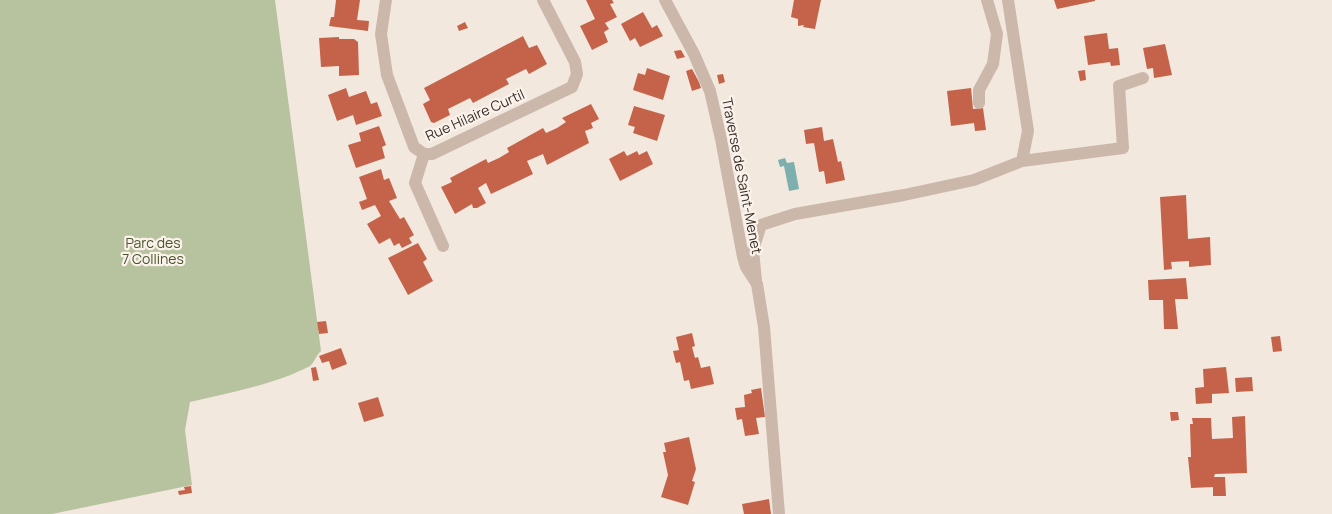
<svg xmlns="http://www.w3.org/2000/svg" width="1332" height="514" viewBox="0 0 1332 514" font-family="Manrope,sans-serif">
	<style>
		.green { fill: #b7c29e }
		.water { fill: #7dafaf }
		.building { fill: #c5634a }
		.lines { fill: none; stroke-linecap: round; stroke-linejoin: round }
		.minor { stroke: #cbb8aa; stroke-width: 12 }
		.labels { text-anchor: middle; stroke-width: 4.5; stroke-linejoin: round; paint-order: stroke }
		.street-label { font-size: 14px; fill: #382e29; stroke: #faf2eb }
		.park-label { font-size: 14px; fill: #49562d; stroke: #faf2eb }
	</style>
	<rect width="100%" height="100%" fill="#f2e8de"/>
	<path class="green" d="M0,0H275L321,351C316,355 315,362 310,366C274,385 230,392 190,402L185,430L192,485L52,514H0Z"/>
	<path class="water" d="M785,158L787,163L794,162L799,189L789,191L784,166L780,167L778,160Z"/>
	<path class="building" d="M336,0H360L357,20L369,21L368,31L329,26L331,17H334Z
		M586,0H612L614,3L610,4L617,17L605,23L609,29L604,32L608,42L592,50L580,26L595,19Z
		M794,0H821L815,29L803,27L804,25L798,26V19L791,17Z
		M1054,0H1095V1L1057,9Z
		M643,12L652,28L657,25L663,36L640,47L635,38L630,41L621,24Z
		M465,22L468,28L459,31L457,26Z
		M1107,33L1109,49L1118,48L1120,65L1111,66L1110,62L1088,65L1084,36Z
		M523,36L529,48L537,45L547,64L529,74L526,69L506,79L509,84L473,103L470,98L448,109L450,115L434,123L431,122L423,104L430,100L424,88Z
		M339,37V39H354L358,42L359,75L339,76V66L321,67L319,38Z
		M1165,44L1172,75L1154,78L1153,68L1147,69L1143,48Z
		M681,50L685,57L677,59L674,51Z
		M647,68L670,76L663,100L633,90L638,73L645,75Z
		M692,69L699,82L701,88L692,91L686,71Z
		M1085,70L1086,80L1080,81L1078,71Z
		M723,74L725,82L719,84L717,75Z
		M346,88L349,97L366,91L371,104L377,102L382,116L356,125L353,115L337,121L328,95Z
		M971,88L973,109L983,108L986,130L975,131L974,123L951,126L947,91Z
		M591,104L599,119L591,123L593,128L585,131L589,143L547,165L543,154L527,161L533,174L491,194L486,183L478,188L486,203L477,208H473L472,204L455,214L441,187L452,182L450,178L486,159L488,163L499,158L509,152L507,148L543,128L546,133L557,128L566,122L562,118Z
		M634,106L665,115L657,141L633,133L635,127L628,125Z
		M379,126L386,145L382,147L385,158L356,168L348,145L361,141L359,133Z
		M822,127L824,141L833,139L838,162L841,161L845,180L826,184L824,171L819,172L814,143L806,144L804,130Z
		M624,151L627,156L637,151L639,155L647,151L653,164L620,181L609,159Z
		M381,169L384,180L389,178L397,198L389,201L400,219L404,217L414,235L409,238L412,243L402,248L399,243L394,246L390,238L379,244L367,224L381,216L375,205L362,210L359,202L367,199L359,177Z
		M1186,195L1188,239L1210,237L1211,265L1189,267V261L1171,262L1172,269L1164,270L1160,197Z
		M418,243L427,259L423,262L433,281L408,295L388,258Z
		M1186,278L1188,299H1175L1178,329H1164L1163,300H1149L1148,280Z
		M326,321L328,333L319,334L317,322Z
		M692,333L695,346L692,347L695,358L698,357L701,368L710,366L714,384L691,389L689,380L684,381L680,362L676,363L673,351L679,350L676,337Z
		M1280,336L1282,351L1273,352L1271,337Z
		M341,348L347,364L332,370L329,361L322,363L319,356Z
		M316,367L319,380L313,381L311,368Z
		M1226,367L1229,393L1212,394V403L1196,404L1195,388L1204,387L1203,369Z
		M1252,377L1253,391L1236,392L1235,378Z
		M761,388L765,417L756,418L759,434L745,436L742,419L737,420L735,408L745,407L744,395L752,393L751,390Z
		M378,397L384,416L364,422L358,403Z
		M1170,412H1178L1179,420L1171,421Z
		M1245,416L1247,473L1215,474L1214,477H1225L1226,496H1213V487L1191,488L1188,457H1191L1190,424H1193L1192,418H1211L1212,439L1233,438L1232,417Z
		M689,437L696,469L692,481L695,482L688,505L661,497L668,475L663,452H666L664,443Z
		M191,486L192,493L179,495L178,491L185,490L184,487Z
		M769,499L771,514H744L742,504Z"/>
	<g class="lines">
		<path class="minor" d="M386,0L381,34L387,75L414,147L424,154H432L572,87L577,74L575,62L543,0
			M665,0L694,54L710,91L721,139L743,257L746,267L757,284L764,327L779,514
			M979,103V90L993,64L997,34L987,0
			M424,154L415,183L443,246
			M1022,161L1123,148L1119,86L1143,78
			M756,281L753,250L761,225L795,214L904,195L974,180L1022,161L1028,131L1008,0"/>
	</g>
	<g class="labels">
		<g class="street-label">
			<text transform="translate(475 115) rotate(-24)" y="5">Rue Hilaire Curtil</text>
			<text transform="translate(742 176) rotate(79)" y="5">Traverse de Saint-Menet</text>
		</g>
		<g class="park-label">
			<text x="153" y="248">Parc des<tspan x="153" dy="16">7 Collines</tspan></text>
		</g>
	</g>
</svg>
